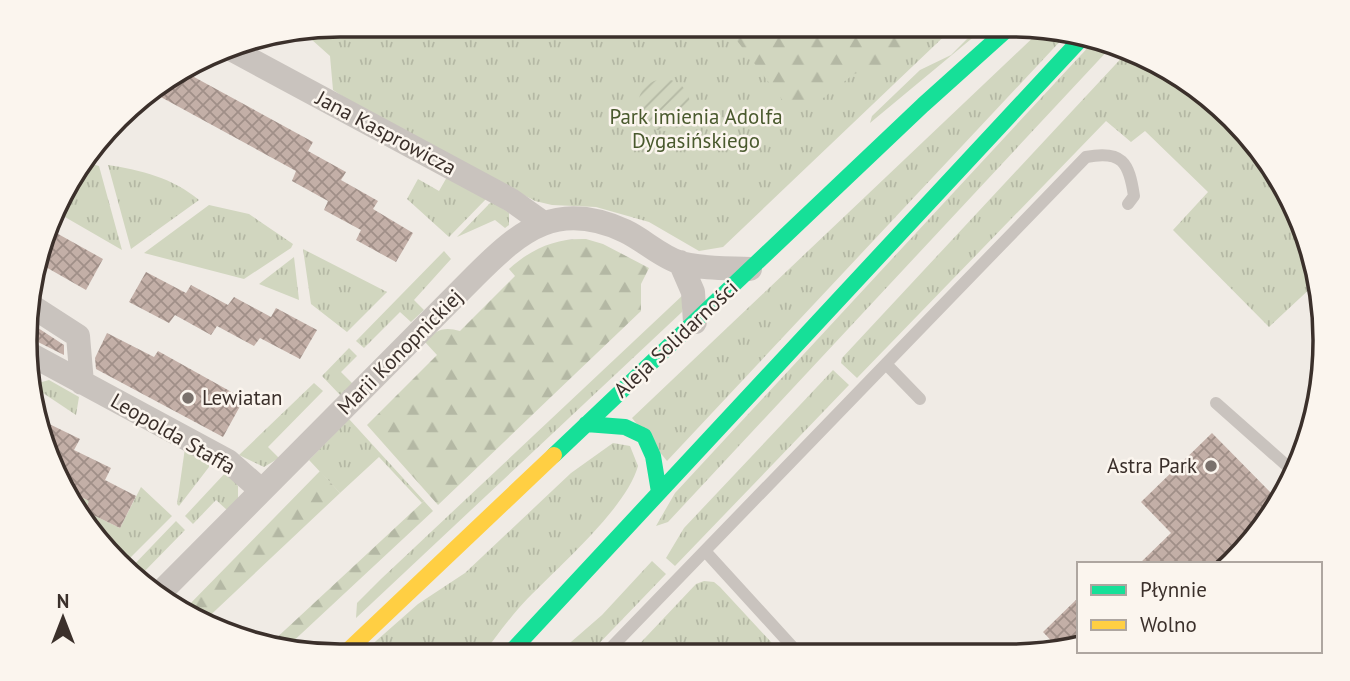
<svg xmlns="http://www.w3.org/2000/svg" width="1350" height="681" viewBox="0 0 1350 681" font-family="'PT Sans',sans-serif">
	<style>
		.grass { fill: url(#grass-tufts) }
		.forest { fill: url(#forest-firs) }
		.garden { fill: url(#garden-furrows) }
		.building { fill: url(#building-cross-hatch) }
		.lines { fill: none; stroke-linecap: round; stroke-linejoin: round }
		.lane { stroke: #c9c3be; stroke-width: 12 }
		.street { stroke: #c9c3be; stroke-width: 24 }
		.fast { stroke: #16e098; stroke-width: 16 }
		.slow { stroke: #ffcf43; stroke-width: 16 }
		.poi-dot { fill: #7a716c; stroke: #fbf5ee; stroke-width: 2.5 }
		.labels { text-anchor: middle; stroke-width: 5; stroke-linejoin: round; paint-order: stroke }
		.park-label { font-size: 21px; fill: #4a5a2e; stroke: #fbf5ee }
		.street-label { font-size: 21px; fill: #3b302b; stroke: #fbf5ee }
		.poi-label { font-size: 21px; fill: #3b302b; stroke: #fbf5ee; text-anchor: start }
		.rim { fill: none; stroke: #3b302b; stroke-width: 3.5 }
	</style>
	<defs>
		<pattern id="grass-tufts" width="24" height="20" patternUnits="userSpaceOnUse" patternTransform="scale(1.75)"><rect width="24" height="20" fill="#d1d6bf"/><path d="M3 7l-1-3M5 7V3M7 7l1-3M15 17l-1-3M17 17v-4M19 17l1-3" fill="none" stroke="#b4b8a4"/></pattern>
		<pattern id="forest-firs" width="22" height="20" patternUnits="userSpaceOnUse" patternTransform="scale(1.75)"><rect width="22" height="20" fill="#d1d6bf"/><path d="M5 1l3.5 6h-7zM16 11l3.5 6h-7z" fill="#b4b8a4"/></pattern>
		<pattern id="garden-furrows" width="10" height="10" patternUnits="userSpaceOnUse" patternTransform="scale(1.75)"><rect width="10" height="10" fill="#d1d6bf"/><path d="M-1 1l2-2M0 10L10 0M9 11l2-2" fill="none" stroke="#b4b8a4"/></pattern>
		<pattern id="building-cross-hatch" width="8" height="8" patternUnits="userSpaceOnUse" patternTransform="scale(1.75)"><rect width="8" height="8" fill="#c3afa7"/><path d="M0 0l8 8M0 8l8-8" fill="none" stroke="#a08f88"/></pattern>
	</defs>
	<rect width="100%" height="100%" fill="#f0ebe5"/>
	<path class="grass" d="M341,25H956L723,247L699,251L649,222L596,207L552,205L535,201L365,111L333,90L330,56L302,31Z
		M981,25H988L870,123L872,116L920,70L951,55Z
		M1042,29L1066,35L667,461L632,418Z
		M1093,42L1111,47L668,522L656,526L675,493Z
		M1128,51L1149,57L1247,132L1309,239L1315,284L1269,327L1173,230L1208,192L1145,131L1131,142L1106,121L857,378L841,363L842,358Z
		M82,161L99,166L122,250L58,213Z
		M108,165C141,170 173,178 199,200L131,249Z
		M447,177L487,198L449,237L407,199L418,179L439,191Z
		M492,201L509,213V225L505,228L495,220L457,237Z
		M209,205L249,214L293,244L291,248L244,279L144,253Z
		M303,249L387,292L347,332L311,304Z
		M444,251L451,259L414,300L424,310L411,322L400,312L364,348L356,341Z
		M294,257L299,300L259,284Z
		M684,294L682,312L356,618L357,603L381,579Z
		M349,348L357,356L341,372L353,384L341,396L322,376Z
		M833,370L849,385L675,566L666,558L684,528Z
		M49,380L79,397L76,415L31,385Z
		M314,383L323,391L268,447L279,458L264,467L239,455Z
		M349,419L424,501L422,503L379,457L340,493L309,460Z
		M613,443L630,446L638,466C625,512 551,572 518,609C505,624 494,640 482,655L359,656L418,604L465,573L571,473Z
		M185,448L209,460V467L179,506L177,504Z
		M227,471L238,486V500L227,510L216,500L193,524L185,516Z
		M62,487L89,501L85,511L120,528L141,487L172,516L121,567Z
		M176,521L185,530L137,579L128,571Z
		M652,561L666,574L588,655H556L602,615Z
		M704,581L714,582L720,587L783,655H629L696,584Z"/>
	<path class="forest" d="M725,25H928L886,64L854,74L818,102L793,114Z
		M586,239L603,244L649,268L641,284V311L438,505L367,425L437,355L425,342C435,330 444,326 460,331L515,276L509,269C531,249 555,238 586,239Z
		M320,471L340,493L201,624L183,611Z
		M424,501L433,511L287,647L271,643Z"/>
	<path class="garden" d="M638 105a26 26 0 1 1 52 0a26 26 0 1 1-52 0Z"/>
	<path class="building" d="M183,71L313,142L308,151L346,172L341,180L378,201L373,209L413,233L396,262L356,240L361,230L324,210L328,201L292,181L296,171L148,90Z
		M51,230L103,259L86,290L37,262Z
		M146,272L186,293L191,285L228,305L234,297L271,317L276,308L317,330L300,359L260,338L254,346L217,326L211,335L175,315L169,323L129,302Z
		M38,328L64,345V355L32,339Z
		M107,333L154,357L158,351L244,399L223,437L96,369L95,358Z
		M39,419L80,439L74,450L111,468L105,480L136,496L120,528L85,511L89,501L62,487Z
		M1212,433L1277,499L1223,564H1139L1171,533L1141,502Z
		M1079,597V646L1061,651L1043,632Z"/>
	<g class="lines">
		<path class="lane" d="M886,364L920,399
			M1216,403L1295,473
			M705,551L799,654
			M604,655L1086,157C1122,150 1129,162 1134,196L1128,204"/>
		<path class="street" d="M227,47L511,200L542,222
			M680,262L693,292L695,322
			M30,305L78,336L82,383
			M28,353L228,461L261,490
			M159,594L476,275C522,229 558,200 625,231C644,240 661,257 681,263C704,269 727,268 750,269"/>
		<path class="fast" d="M586,424L625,427L644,436L653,456L659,492
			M554,455L923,105L1012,25
			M508,655L1081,39"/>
		<path class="slow" d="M342,656L554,455"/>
	</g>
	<g class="poi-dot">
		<circle cx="188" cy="398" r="7"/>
		<circle cx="1211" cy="466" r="7"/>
	</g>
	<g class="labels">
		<g class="park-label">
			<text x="696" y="124">Park imienia Adolfa<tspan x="696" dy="24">Dygasińskiego</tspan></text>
		</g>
		<g class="street-label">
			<text transform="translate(386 133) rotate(28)" y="7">Jana Kasprowicza</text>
			<text transform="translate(676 339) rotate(-43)" y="7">Aleja Solidarności</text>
			<text transform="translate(400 352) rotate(-45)" y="7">Marii Konopnickiej</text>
			<text transform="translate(173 434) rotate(30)" y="7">Leopolda Staffa</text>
		</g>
		<g class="poi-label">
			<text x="202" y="405">Lewiatan</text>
			<text x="1197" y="473" text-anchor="end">Astra Park</text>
		</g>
	</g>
	<path d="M0 0H1350V681H0ZM340 37H1010A303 303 0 0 1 1313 340V341A303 303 0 0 1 1010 644H340A303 303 0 0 1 37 341V340A303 303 0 0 1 340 37Z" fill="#fbf5ee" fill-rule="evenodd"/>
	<path class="rim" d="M340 37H1010A303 303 0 0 1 1313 340V341A303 303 0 0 1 1010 644H340A303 303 0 0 1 37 341V340A303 303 0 0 1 340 37Z"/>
	<rect x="1077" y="562" width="245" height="91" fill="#fbf5ee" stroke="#aea6a0" stroke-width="2"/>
	<rect x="1091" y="585" width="35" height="10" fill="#16e098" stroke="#aea6a0" stroke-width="2"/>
	<text x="1140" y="597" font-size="21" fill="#3b302b">Płynnie</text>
	<rect x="1091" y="620" width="35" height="10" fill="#ffcf43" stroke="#aea6a0" stroke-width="2"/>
	<text x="1140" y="632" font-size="21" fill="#3b302b">Wolno</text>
	<g transform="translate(63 618)" stroke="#fbf5ee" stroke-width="5" paint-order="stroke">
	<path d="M0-5L12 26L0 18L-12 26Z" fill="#3b302b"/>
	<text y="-10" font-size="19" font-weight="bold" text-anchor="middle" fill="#3b302b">N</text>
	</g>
</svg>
